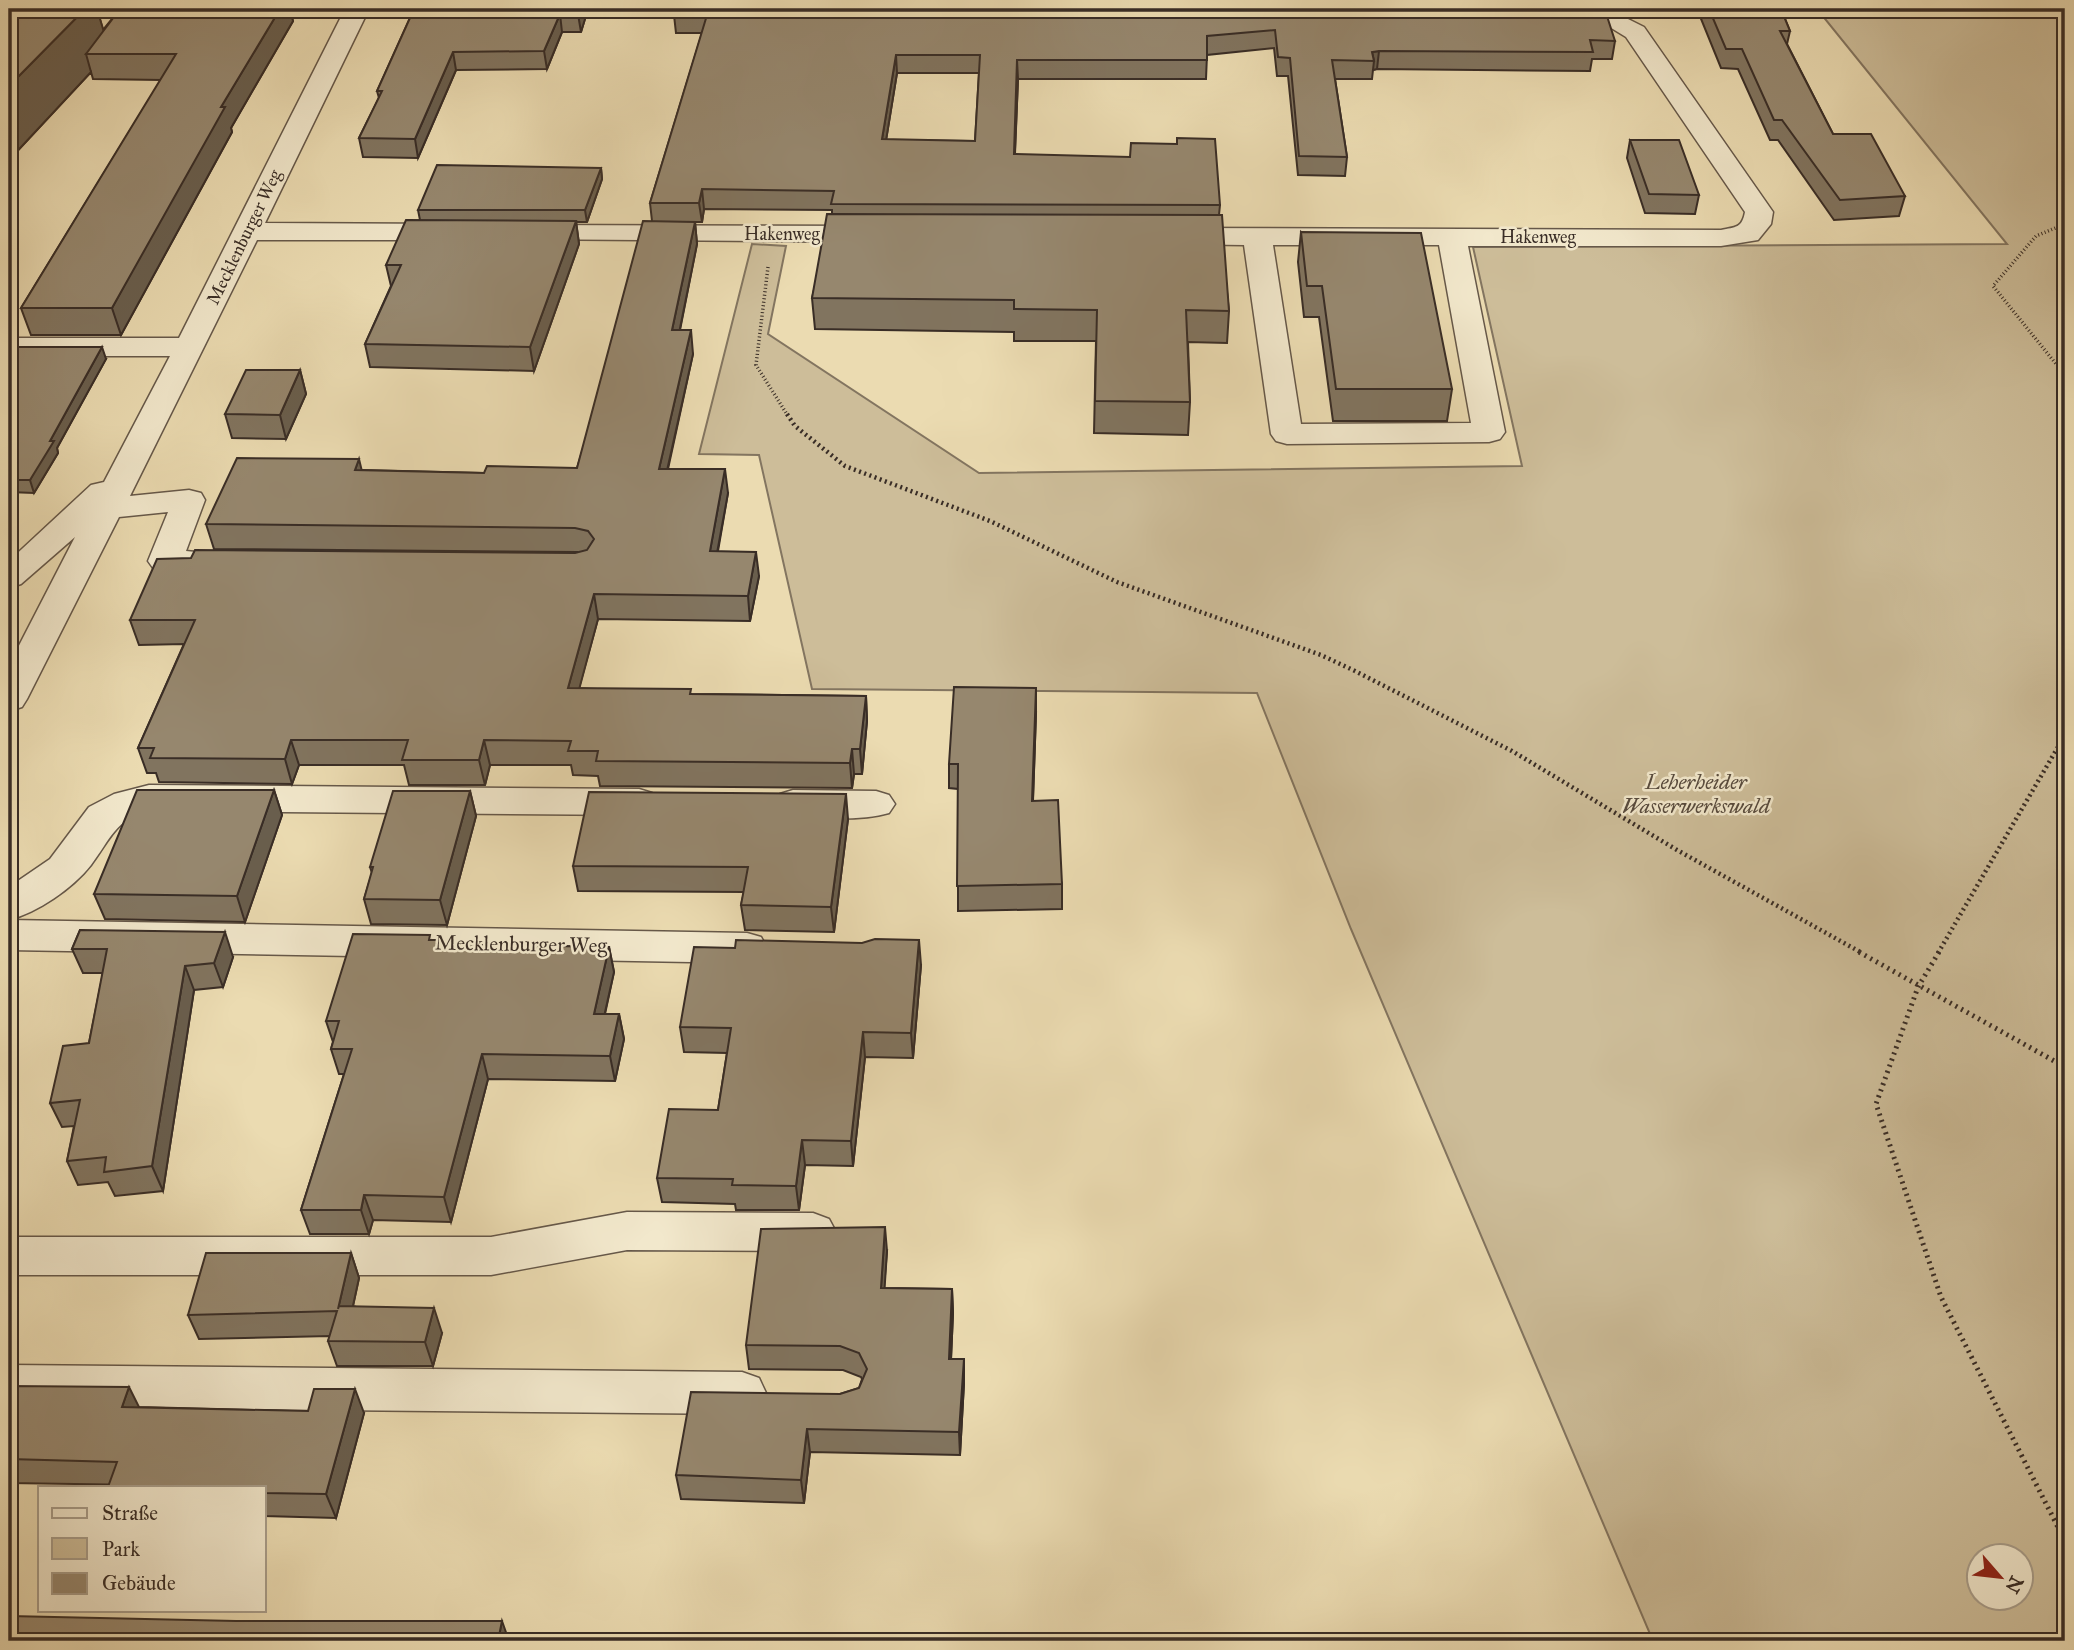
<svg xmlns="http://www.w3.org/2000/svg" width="2074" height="1650" viewBox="0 0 2074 1650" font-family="'IM FELL Great Primer',serif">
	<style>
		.green { fill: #cdbd99; stroke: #837560; stroke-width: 2; fill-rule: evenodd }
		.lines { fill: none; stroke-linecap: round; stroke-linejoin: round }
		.minor-casing { stroke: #665849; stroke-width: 3 }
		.path-far2 { stroke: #392d26; stroke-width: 3.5; stroke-dasharray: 1 2.5; stroke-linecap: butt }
		.path-far1 { stroke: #392d26; stroke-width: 4.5; stroke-dasharray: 2 3.5; stroke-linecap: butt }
		.path { stroke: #392d26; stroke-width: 5; stroke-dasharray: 2 4.5; stroke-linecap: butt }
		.minor { fill: #f2e8cc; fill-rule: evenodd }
		.wall { fill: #81745f; stroke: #392d26; stroke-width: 2; fill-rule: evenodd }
		.shaded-wall { fill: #695e4d; stroke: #392d26; stroke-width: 2 }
		.building { fill: #96876e; stroke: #392d26; stroke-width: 2; fill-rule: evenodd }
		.labels { text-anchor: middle; stroke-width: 5; stroke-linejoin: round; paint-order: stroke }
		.far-street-label { font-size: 18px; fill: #392d26; stroke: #f2e8cc }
		.park-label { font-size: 21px; font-style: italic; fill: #574a3d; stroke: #f2e8cc }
		.street-label { font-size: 21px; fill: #392d26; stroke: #f2e8cc }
	</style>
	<rect width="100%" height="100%" fill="#ebdbb1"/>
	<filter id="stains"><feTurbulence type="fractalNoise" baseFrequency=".00286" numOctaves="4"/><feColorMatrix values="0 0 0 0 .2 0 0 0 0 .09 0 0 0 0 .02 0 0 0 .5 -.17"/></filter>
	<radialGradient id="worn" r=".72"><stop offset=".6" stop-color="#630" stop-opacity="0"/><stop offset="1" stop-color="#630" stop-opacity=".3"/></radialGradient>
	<path class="green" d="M1817,9H2065V1641H1653L1351,929L1257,693L812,689L759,455L699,454L752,244L786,246L768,334L979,473L1522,466L1473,247L2007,244ZM1980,1556H2022V1598H1980Z"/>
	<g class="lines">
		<defs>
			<path id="minor" d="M345,9H369L265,223L452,224L462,226L466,232L462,238L452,240H257L130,496L189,490L201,493L205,500L186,551L225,555L230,562L225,569L213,572L153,568L148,561L168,512L119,517L27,699L22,707L9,711V665L75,537L21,584L9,588V561L91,485L104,482L170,356H9V338H179Z
				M792,9H897L899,12L896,17L887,19L804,16L795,14Z
				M1558,9L1614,12L1644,27L1773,212L1771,224L1758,240L1721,246H1468L1505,432L1500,439L1489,442L1287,444L1276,441L1271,434L1244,245L1170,244L1160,242L1156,236L1160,230L1170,228L1721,230C1736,227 1742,228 1745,212L1626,37L1608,26L1547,21L1544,16L1547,11ZM1273,245H1439L1471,423L1301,424Z
				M526,225L875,226L885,228L889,234L885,240L875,242L516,239L512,233L516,227Z
				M149,785L639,789L652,793L658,802L652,811L639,815L149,811C115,819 110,840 91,865C72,889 38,912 9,920L747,933L761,937L767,948L761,959L747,963L9,950V887L50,859L89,807L114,794Z
				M793,790L876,791L889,795L895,804L889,813C862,821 807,820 780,812L774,803L780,794Z
				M627,1212L813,1213L829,1219L836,1232L829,1245L813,1251L627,1250L491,1275H9V1237H491Z
				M9,1365L742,1372L759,1378L766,1393L759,1408L742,1414L9,1407Z"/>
		</defs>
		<use href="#minor" class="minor-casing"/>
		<path class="path-far2" d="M2065,224L2036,236L1993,286L2065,375
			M768,267L756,365L788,416"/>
		<path class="path-far1" d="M787,414L795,426L845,466L990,521L1117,582L1321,655L1355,671L1512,751L1677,850L1862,953
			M1938,953L2065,735"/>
		<path class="path" d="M1859,952L2065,1067
			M1939,952L1918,987L1876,1104L1941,1297L2065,1541"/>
		<use href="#minor" class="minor"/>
	</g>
	<path class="wall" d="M97,9L103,30L120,9H294L291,14L293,21L231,128L232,132L121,335H31L21,308L161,80L93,79L91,72L9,160Z
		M414,9H588L581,32H562L547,69L456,70L418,158L363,157L359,138L379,98L377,91Z
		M676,9H753L752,14H835L837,9H1596H1505L1615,41L1612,59H1592L1590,71L1377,69L1373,70L1372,79H1335L1347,157L1345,176L1298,175L1288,76H1277L1274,48L1207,55L1206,79H1018L1015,154L1220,205L1219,215L1229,311L1227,343L1188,342L1190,402L1188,435L1094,433L1096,341H1014V332L815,329L812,298L832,214V210L704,209L702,222H695L697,244L680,330L693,354L668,469L728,493L718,551L759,576L750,621L598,619L579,688L692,694L866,696L867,721L862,774H854L852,788L600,786L598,776L573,775L571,765H490L485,785H409L404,765H299L292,784L159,782L156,773H147L138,748L184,644L139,645L130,620L578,552L214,549L206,524L362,470L484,473L577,468L652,221L650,203L702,33H676L674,15ZM897,73H979L975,141L886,140Z
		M1697,9H1781L1790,31L1787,44L1833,134L1905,196L1899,216L1834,220L1778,140H1770L1738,69L1721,68Z
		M1630,140L1699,195L1695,214L1645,213L1627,158Z
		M601,168L602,179L587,222H576L579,244L534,371L370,367L365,344L391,286L386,265L420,220L418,210Z
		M1301,232L1452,389L1447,421H1333L1319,317H1304L1298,262Z
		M9,353L106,359L57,448L58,453L34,493L9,492Z
		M300,370L306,394L286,439L232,438L225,414Z
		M1036,713L1033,801L1062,884V909L958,911V789L949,788V764Z
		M274,790L282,815L245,922L105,919L94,894Z
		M470,791L476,816L447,925L371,924L364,899L372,873L370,867Z
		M848,819L834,932L745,930L741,905L744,892L578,891L573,866Z
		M80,930L233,957L223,987L194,990L163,1191L115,1196L108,1182L78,1185L67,1161L74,1126L62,1127L50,1103L89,1043L103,973H83L72,949Z
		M432,940L439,944L609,947L614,972L605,1014H619L624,1039L615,1081L488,1079L451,1222L373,1220L369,1234H310L301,1210L344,1074H339L331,1049L333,1042L326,1021Z
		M921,965L913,1058L865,1057L853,1166L805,1165L799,1210H736L735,1204L662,1202L657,1178L718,1110L727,1053L684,1052L680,1027Z
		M887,1251L884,1288L952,1289L953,1313L951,1359H964V1383L960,1455L810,1452L804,1503L681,1499L676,1475L840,1394L859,1388L862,1379L861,1377L843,1370L749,1369L746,1345Z
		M351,1253L359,1278L353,1306L442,1333L433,1366H337L328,1341L330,1336L199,1339L188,1315Z
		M9,1386L139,1407L364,1413L336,1518L264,1516V1487L9,1483Z"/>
	<path class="shaded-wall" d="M85,9H97L110,52L86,54L91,72L9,160V86Z
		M280,9H294L291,14L293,21L231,128L232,132L121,335L112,308L221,107Z
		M580,9H588L581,32L578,14Z
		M747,9H753L748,32L746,14Z
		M560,14L562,32L547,69L544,51Z
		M1379,51L1377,69L1373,70L1374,61L1372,52Z
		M453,52L456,70L418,158L415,139Z
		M896,55L897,73L883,159L882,139Z
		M1017,60L1018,79L1014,173V154Z
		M601,168L602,179L587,222L585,210Z
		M702,189L704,209L702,222L699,203Z
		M576,221L579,244L534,371L530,347Z
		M695,222L697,244L675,353L672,330Z
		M691,330L693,354L662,493L659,469Z
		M102,347L106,359L57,448L58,453L34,493L30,480L50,441Z
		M300,370L306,394L286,439L280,415Z
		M359,459L365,484L355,470Z
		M725,469L728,493L713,575L710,551Z
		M756,552L759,576L750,621L748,596Z
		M594,594L598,619L573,712L568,688Z
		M1036,688V713L1032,826V801Z
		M866,696L867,721L862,774L860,749Z
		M291,740L299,765L292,784L285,759Z
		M484,740L490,765L485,785L479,760Z
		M852,749L854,774L852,788L850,763Z
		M274,790L282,815L245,922L237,896Z
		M470,791L476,816L447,925L440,900Z
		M846,794L848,819L834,932L831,907Z
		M225,932L233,957L223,987L214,963Z
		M919,940L921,965L913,1058L911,1033Z
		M609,947L614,972L599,1039L594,1014Z
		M185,966L194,990L163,1191L152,1166Z
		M619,1014L624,1039L615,1081L610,1056Z
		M863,1032L865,1057L853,1166L851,1141Z
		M482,1054L488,1079L451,1222L444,1197Z
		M802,1140L805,1165L799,1210L796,1186Z
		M364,1195L373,1220L369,1234L361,1210Z
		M885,1227L887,1251L883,1312L881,1288Z
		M351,1253L359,1278L347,1333L338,1309Z
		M952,1289L953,1313L950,1383L949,1359Z
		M434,1308L442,1333L433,1366L425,1342Z
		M964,1359V1383L960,1455L959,1432Z
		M129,1387L141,1411L122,1407Z
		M355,1389L364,1413L336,1518L326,1494Z
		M807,1429L810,1452L804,1503L801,1480Z
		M502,1621L509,1641H498Z"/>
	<path class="building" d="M9,9H85L9,86Z
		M120,9H280L221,107H225L112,308H21L176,54H86Z
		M414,9H580L578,14H560L544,51L453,52L415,139L359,138L382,91H377Z
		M676,9H747L746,14H835L837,9H1487L1605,10L1615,41L1590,40L1593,52L1379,51L1372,52L1374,61L1332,60L1347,157L1299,156L1290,58L1278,57L1275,30L1207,36V60H1017L1014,154L1130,157L1131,143L1177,144V138L1215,139L1220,205L831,204L834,191L702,189L699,203H650L707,15H674ZM896,55H980L975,141L882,139Z
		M1709,9H1781L1790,31H1780L1833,134H1871L1905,196L1840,200L1782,120H1774L1742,49H1726Z
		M1630,140H1679L1699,195L1649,194Z
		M437,165L601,168L585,210H418Z
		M827,214L1222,215L1229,311L1186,310L1190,402L1095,401L1097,310L1014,309V300L812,298Z
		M406,220L576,221L530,347L365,344L401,265H386Z
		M643,221L695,222L672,330H691L659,469H725L710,551L756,552L748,596L594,594L568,688L691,689L690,694L866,696L860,749H852L850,763L596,761L598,751H568L571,741L484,740L479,760H402L408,740H291L285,759L150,758L154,748H138L195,620H130L157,559L191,558L195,550L575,553L587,550L594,539L588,531L575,528L206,524L237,458L359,459L355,470L484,473L487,466L577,468Z
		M1301,232L1421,233L1452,389H1336L1322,286H1307Z
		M12,347H102L50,441H54L30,480H9V353Z
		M246,370H300L280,415L225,414Z
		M954,687L1036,688L1032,801L1058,800L1062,884L957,886L958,764H949Z
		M137,790H274L237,896L94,894Z
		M393,791H470L440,900L364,899L373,867H370Z
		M589,792L846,794L831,907L741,905L748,867L573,866Z
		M80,930L225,932L214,963L185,966L152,1166L104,1172L106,1157L67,1161L80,1100L50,1103L63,1046L89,1043L107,949H72Z
		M353,934L430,935L429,940H438L437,944L609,947L594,1014H619L610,1056L482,1054L444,1197L364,1195L361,1210H301L352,1049H331L339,1021H326Z
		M875,939L919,940L911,1033L863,1032L851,1141L802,1140L796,1186L732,1185L733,1179L657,1178L669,1109L718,1110L731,1028L680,1027L694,947L735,948L736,940L862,943Z
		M885,1227L881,1288L952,1289L949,1359H964L959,1432L807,1429L801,1480L676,1475L691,1392L840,1394L859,1388L867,1369L859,1353L840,1346L746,1345L761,1229Z
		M206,1253H351L338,1309L339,1306L434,1308L425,1342L328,1341L337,1311L188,1315Z
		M9,1386L129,1387L122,1407L308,1411L314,1389H355L326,1494L264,1493V1487H108L117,1462L9,1459Z
		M9,1616L236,1621H502L498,1641H9Z"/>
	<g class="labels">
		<g class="far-street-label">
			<text x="782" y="240">Hakenweg</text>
			<text transform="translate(244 237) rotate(-64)" y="6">Mecklenburger Weg</text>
			<text x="1538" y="243">Hakenweg</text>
		</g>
		<g class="park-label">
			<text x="1696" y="789">Leherheider<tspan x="1696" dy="24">Wasserwerkswald</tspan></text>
		</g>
		<g class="street-label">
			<text transform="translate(521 944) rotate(1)" y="7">Mecklenburger Weg</text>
		</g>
	</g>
	<rect width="2074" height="1650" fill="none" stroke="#ebdbb1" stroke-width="35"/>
	<rect x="10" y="10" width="2053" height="1629" fill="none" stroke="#392d26" stroke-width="3.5"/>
	<rect x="18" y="18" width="2039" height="1615" fill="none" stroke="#392d26" stroke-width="2"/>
	<rect x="38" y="1486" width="228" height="126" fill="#f2e8cc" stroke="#a89d8a" stroke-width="2"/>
	<rect x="52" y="1508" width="35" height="10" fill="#f2e8cc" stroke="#a89d8a" stroke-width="2"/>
	<text x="102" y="1520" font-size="21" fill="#392d26">Straße</text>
	<rect x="52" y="1538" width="35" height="21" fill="#cdbd99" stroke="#a89d8a" stroke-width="2"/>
	<text x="102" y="1556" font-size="21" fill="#392d26">Park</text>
	<rect x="52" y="1573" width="35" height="21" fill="#96876e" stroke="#a89d8a" stroke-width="2"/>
	<text x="102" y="1590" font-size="21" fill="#392d26">Gebäude</text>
	<g transform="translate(2000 1577) rotate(118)"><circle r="33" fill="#f2e8cc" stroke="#a89d8a" stroke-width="2"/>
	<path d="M0-5L12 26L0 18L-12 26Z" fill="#8f2418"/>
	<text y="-10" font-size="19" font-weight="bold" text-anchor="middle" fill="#392d26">N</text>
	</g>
	<rect width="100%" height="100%" filter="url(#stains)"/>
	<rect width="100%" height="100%" fill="url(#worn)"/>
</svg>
